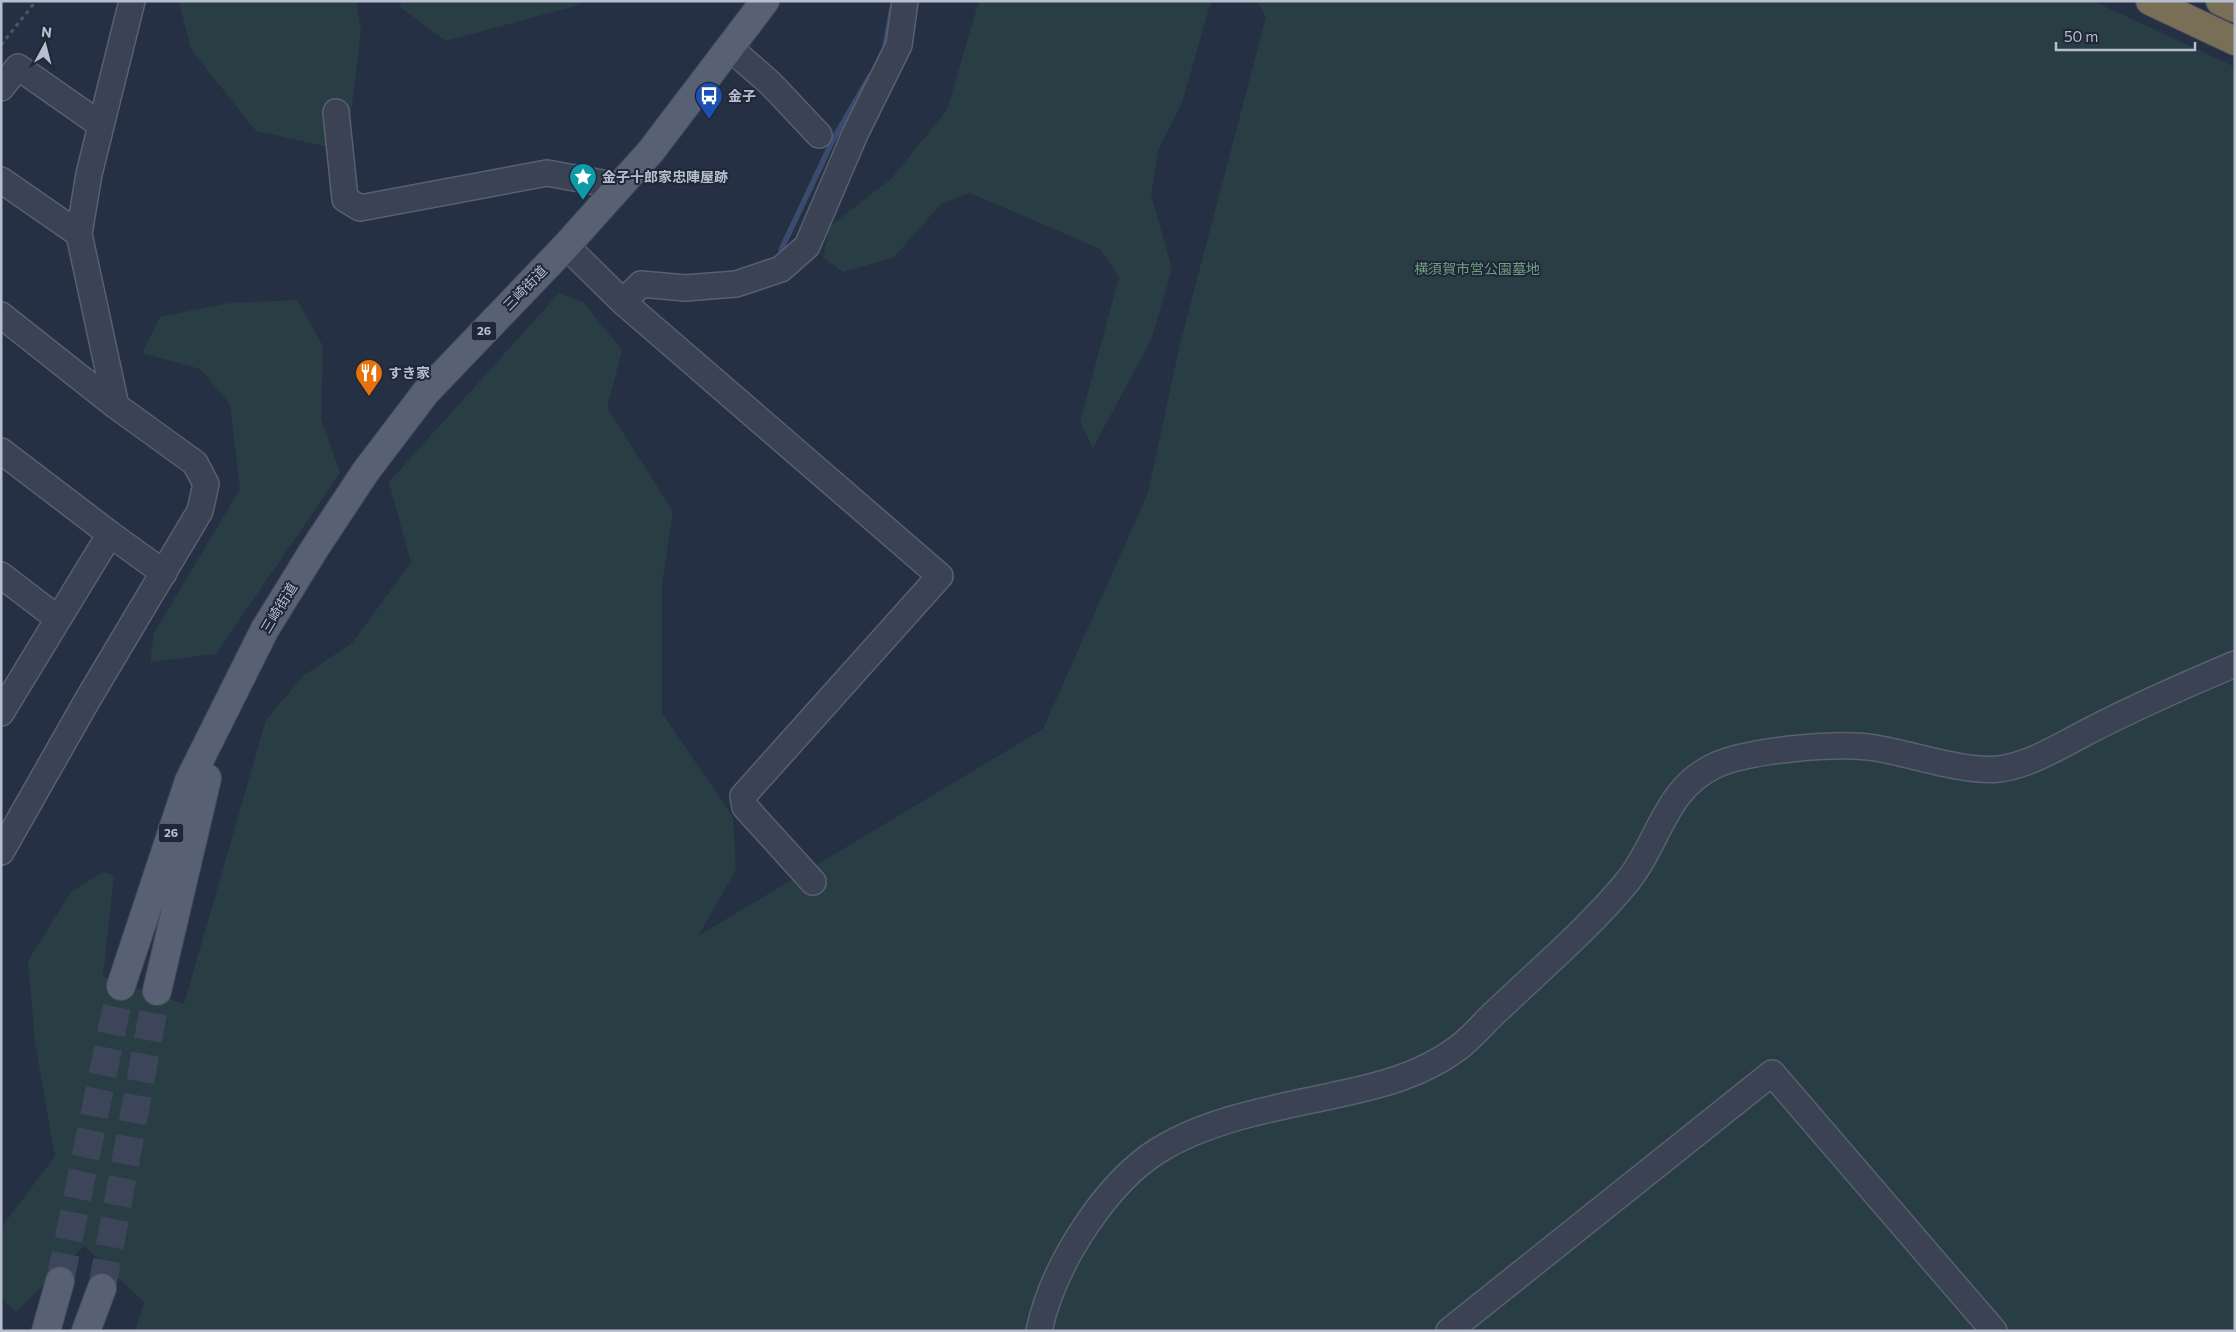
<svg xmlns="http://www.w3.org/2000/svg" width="2236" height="1332" viewBox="0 0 2236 1332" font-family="Commissioner,'Noto Sans JP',sans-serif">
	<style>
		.green { fill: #283e44 }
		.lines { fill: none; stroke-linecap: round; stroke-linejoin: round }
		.stream { stroke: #3b4b6d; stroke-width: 5.5 }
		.major-tunnel { stroke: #3c4559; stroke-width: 28; stroke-dasharray: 28 14; stroke-linecap: butt }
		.minor-casing { stroke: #586070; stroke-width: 28 }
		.major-casing { stroke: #444b5c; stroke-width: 30 }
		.highway-casing { stroke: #424a5a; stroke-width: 30 }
		.path { stroke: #465b61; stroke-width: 3; stroke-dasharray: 4 4; stroke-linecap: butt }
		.minor { stroke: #3a4253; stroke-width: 25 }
		.major { stroke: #586173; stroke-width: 28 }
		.highway { stroke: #796f57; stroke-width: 28 }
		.labels { text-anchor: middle; stroke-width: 4; stroke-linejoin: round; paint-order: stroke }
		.shield { fill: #1f2738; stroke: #8991a0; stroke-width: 1 }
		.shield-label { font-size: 12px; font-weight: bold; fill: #b7becd }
		.poi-label { font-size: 14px; font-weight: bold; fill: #b7becd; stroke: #1f2738; text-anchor: start }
		.park-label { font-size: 14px; fill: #6e9f7e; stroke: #1f2738 }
		.street-label { font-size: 14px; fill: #b7becd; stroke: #1f2738 }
	</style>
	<rect width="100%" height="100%" fill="#263044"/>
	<path class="green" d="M179,1H356L361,31L350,121L329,147L256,131L191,49Z
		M401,1H583L572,7L446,41L400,7Z
		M979,1H1211L1182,103L1158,150L1151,195L1172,269L1151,340L1093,448L1080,422L1119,277L1100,249L970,193L941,204L894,257L844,272L823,258L830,226L891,179L947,110Z
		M1257,1H2093L2235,67V1331H135L144,1302L84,1246L16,1312L1,1298V1228L55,1156L35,1043L28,961L71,892L103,872L114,875L103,976L184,1004L266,720L303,676L352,643L411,563L389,482L559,293L583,302L622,350L607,408L673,511L662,584V713L733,817L736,870L698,936L1043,729L1148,493L1180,344L1266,17Z
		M297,300L323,346L321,419L340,473L216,654L150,662L154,633L240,489L230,404L200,369L142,353L160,317L230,303Z"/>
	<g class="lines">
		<path class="stream" d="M884,51L892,8
			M781,250L833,140L870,76"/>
		<path class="major-tunnel" d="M60,1281L121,986
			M102,1288L157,991"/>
		<defs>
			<path id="minor" d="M731,49L771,84L819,135
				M1,88L18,67L101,125
				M336,112L345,199L360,208L547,173L619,186
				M1,180L79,234
				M566,246L623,302L940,576L743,796L745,807L813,882
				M623,302L641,284L685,288L736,284L781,269L807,246L855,134L899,45L905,1
				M1,315L116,406L195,463L206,484L200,511L88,699L1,852
				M116,406L79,234L89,174L132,1
				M1,451L110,534L164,573
				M1,575L57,618
				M1,713L110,534
				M1039,1331C1047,1293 1066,1255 1087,1224C1106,1196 1130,1168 1159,1150C1211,1118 1277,1108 1335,1095C1379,1086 1422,1075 1458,1048C1474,1036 1486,1020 1501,1007C1544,966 1589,928 1627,882C1659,843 1664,790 1714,766C1748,750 1837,742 1875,748C1909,753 1965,773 1999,769C2030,765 2060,746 2087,732C2135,707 2185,685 2235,664
				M1449,1331L1772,1073L1994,1331"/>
			<path id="major" d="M121,986L189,781L265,629L315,548L366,471L426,392L566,246L651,151L765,1
				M157,991L207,778
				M46,1331L60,1281
				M86,1331L102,1288"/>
			<path id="highway" d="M2150,1L2235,41
				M2220,1L2235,8"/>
		</defs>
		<use href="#minor" class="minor-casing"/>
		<use href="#major" class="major-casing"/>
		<use href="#highway" class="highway-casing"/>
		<path class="path" d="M1,45L36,1"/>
		<use href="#minor" class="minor"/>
		<use href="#major" class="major"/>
		<use href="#highway" class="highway"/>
	</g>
	<defs>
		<symbol id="bus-pin" viewBox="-11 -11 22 30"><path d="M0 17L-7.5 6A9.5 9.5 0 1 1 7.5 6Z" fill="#1a4fb4" stroke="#1f2738"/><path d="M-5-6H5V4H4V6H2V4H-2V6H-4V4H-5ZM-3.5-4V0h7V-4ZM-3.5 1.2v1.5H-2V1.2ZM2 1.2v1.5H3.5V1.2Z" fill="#fff"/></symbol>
		<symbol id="sight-pin" viewBox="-11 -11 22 30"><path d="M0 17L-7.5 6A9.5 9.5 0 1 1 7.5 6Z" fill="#0f9aa8" stroke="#1f2738"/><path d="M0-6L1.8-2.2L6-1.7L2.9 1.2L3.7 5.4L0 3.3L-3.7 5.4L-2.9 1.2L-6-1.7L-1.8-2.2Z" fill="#fff"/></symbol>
		<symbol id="restaurant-pin" viewBox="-11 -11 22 30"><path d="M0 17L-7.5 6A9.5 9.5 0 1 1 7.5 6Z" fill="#e8710a" stroke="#1f2738"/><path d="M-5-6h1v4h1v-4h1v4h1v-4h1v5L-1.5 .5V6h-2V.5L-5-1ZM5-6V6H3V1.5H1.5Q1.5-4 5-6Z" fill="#fff"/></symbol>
	</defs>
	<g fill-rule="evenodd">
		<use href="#bus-pin" x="693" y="80" width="32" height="43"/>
		<use href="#sight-pin" x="567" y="161" width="32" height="43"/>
		<use href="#restaurant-pin" x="353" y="357" width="32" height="43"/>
	</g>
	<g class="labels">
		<g class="shield">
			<rect x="471.5" y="321.5" width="25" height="19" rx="4"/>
			<rect x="158.5" y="823.5" width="25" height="19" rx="4"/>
		</g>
		<g class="shield-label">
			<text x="484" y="335">26</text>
			<text x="171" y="837">26</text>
		</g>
		<g class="poi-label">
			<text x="728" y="101">金子</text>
			<text x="602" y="182">金子十郎家忠陣屋跡</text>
			<text x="388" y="378">すき家</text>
		</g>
		<g class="park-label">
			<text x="1477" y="274">横須賀市営公園墓地</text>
		</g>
		<g class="street-label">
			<text transform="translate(525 288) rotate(-46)" y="5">三崎街道</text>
			<text transform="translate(279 608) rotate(-59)" y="5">三崎街道</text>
		</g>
	</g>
	<rect width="2236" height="1332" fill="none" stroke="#b7becd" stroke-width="5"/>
	<g transform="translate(45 45) rotate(7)" stroke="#1f2738" stroke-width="4" paint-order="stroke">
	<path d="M0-4L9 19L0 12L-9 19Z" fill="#b7becd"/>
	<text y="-8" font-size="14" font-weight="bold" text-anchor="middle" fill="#b7becd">N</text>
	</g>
	<path d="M2056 42v8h139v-8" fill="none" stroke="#b7becd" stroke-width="2.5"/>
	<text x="2064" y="42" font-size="15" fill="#b7becd" stroke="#1f2738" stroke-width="4" paint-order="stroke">50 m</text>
</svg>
